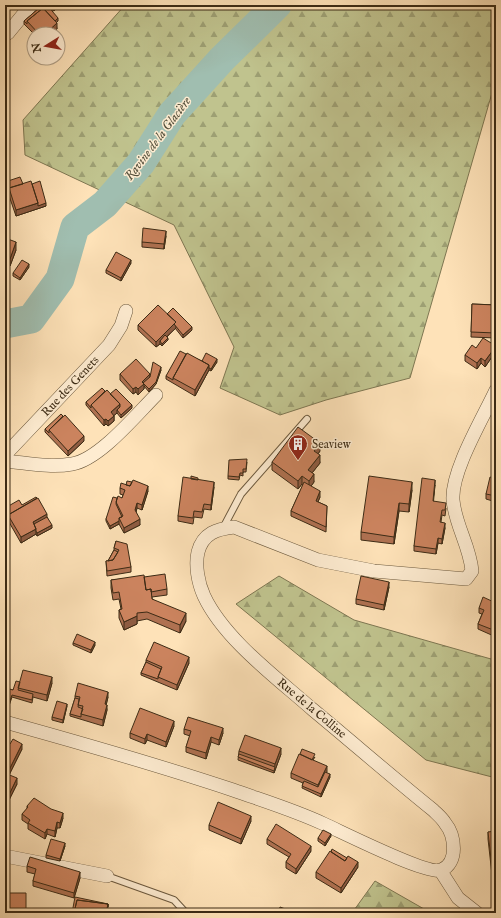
<svg xmlns="http://www.w3.org/2000/svg" width="501" height="918" viewBox="0 0 501 918" font-family="'IM FELL English',serif">
	<style>
		.forest { fill: url(#forest-firs); stroke: #7e7752 }
		.lines { fill: none; stroke-linecap: round; stroke-linejoin: round }
		.river { stroke: #a0beb0; stroke-width: 29 }
		.lane-casing { stroke: #6c593e; stroke-width: 8 }
		.street-casing { stroke: #6c593e; stroke-width: 14 }
		.lane { stroke: #feecd1; stroke-width: 6 }
		.street { stroke: #feecd1; stroke-width: 13 }
		.wall { fill: #af7151; stroke: #3c2b15 }
		.shaded-wall { fill: #8e5c42; stroke: #3c2b15 }
		.building { fill: #cb835e; stroke: #3c2b15 }
		.labels { text-anchor: middle; stroke-width: 3; stroke-linejoin: round; paint-order: stroke }
		.street-label { font-size: 12px; fill: #3c2b15; stroke: #feecd1 }
		.poi-label { font-size: 12px; fill: #3c2b15; stroke: #feecd1; text-anchor: start }
		.water-label { font-size: 13px; font-style: italic; fill: #55503c; stroke: #feecd1 }
	</style>
	<defs>
		<pattern id="forest-firs" width="22" height="20" patternUnits="userSpaceOnUse"><rect width="22" height="20" fill="#c0c38e"/><path d="M5 1l3.5 6h-7zM16 11l3.5 6h-7z" fill="#9d9f73"/></pattern>
	</defs>
	<rect width="100%" height="100%" fill="#fee2b8"/>
	<filter id="stains"><feTurbulence type="fractalNoise" baseFrequency=".005" numOctaves="4"/><feColorMatrix values="0 0 0 0 .2 0 0 0 0 .09 0 0 0 0 .02 0 0 0 .5 -.17"/></filter>
	<radialGradient id="worn" r=".72"><stop offset=".6" stop-color="#630" stop-opacity="0"/><stop offset="1" stop-color="#630" stop-opacity=".3"/></radialGradient>
	<path class="forest" d="M125,5H496V79L410,378L326,400L280,415L220,388L234,347L174,225L25,155L23,120Z
		M279,576L354,620L491,659L496,658V778L426,760L236,604Z
		M375,881L431,913H352Z"/>
	<g class="lines">
		<path class="river" d="M5,324L31,319L60,279L75,227L105,204L141,163L172,114L222,59L277,5"/>
		<defs>
			<path id="lane" d="M223,528L241,494L307,419
				M107,876L174,900L186,913"/>
			<path id="street" d="M5,35L8,33L31,5
				M5,455L109,345L121,326L126,311
				M5,461C27,463 51,468 72,464C99,460 136,415 156,395
				M5,722C81,743 158,765 233,790C264,801 294,810 324,824C342,832 427,875 441,870C459,863 455,835 445,823C442,818 437,814 433,810C392,777 352,742 312,709C277,678 224,639 204,596C198,583 195,565 198,552C203,533 217,529 234,527L318,560L374,571L466,579L472,571C470,546 455,525 453,500C451,471 483,418 496,390
				M5,856L107,876
				M440,870L458,898L477,913"/>
		</defs>
		<use href="#lane" class="lane-casing"/>
		<use href="#street" class="street-casing"/>
		<use href="#lane" class="lane"/>
		<use href="#street" class="street"/>
	</g>
	<path class="wall" d="M37,5H60L54,11L50,9L58,21L56,23L57,29L51,34H34L24,24V21L37,10L36,9V6Z
		M5,182L23,184H32L46,206L16,216L5,184Z
		M166,236L164,249L142,247V242Z
		M5,238L16,250L10,266L7,265V269L5,274Z
		M131,263L121,281L106,273V270Z
		M29,267L20,280L13,276V273Z
		M472,304L496,305V338L471,337Z
		M167,314L192,330L183,338L175,328L167,337L168,340L162,346L160,344L156,347L138,330V325Z
		M476,348L496,351L485,367L481,363L477,369L465,361V355Z
		M186,354L202,361L217,362L211,371L209,370L195,396L166,379V376Z
		M161,370L156,384L149,392L144,386V389L138,395L136,392L133,394L120,380V374L150,377Z
		M105,391L132,408L121,418L117,413L114,415V421L108,426L106,424L104,426L86,405V402Z
		M45,429L84,441L68,456L45,432Z
		M320,451L318,454L320,463L312,473L314,482L311,486L320,497L318,502L327,506L326,532L291,516V511L303,485L302,484L298,489L272,470V462Z
		M247,462L246,472H243V476L240,475L239,480L228,479V476Z
		M496,470V502L486,499V494L494,478Z
		M198,480L214,487L211,510L204,509L202,518L194,517L193,524L178,521V516Z
		M435,485L433,501L446,508L445,516L442,515L441,522L445,528L442,544L438,543L436,554L414,551V546Z
		M120,488L148,491L142,510L137,508L136,512L140,525L124,533L119,524L110,529L106,521V519L117,498H122L123,495L120,494Z
		M412,490L409,512L399,511L394,544L361,540V532Z
		M22,505L47,517L52,528L37,536L36,534L21,543L5,515V508Z
		M116,541L131,567V572L107,576L106,561H108L114,550V548Z
		M144,577L167,589V595L152,597V599L186,621L180,633L147,619L137,621V624L124,630L119,618V610L121,609L119,599L113,600L111,588V580Z
		M389,587L384,610L356,604V599Z
		M496,603V637L478,629V624L482,614L479,613V608Z
		M73,643L95,645L91,653L73,645Z
		M146,660L189,663L177,690L141,675V673L146,662Z
		M20,682L52,683L47,701L33,697L32,703L12,697L9,706L5,705V688L13,690Z
		M75,696L108,697L106,705L107,710L103,726L70,716V714L75,698Z
		M67,706L63,723L52,720V717Z
		M174,726L166,747L147,740L145,744L130,738V733Z
		M184,729L223,733L219,745L211,742L206,759L186,752V747L190,736L184,734Z
		M5,741L22,749L9,775L17,784L7,804L5,803Z
		M239,751L281,754L274,773L238,760Z
		M315,757L313,760L327,772L326,773L330,777L321,797L302,788L303,783L291,778V773Z
		M27,806L63,818L60,828H57L55,837L47,834L45,839L28,829V824L22,820V814L27,809Z
		M251,821L241,844L209,830V825Z
		M488,832L496,834V893H494L488,839Z
		M331,836L325,846L318,841V838Z
		M267,839L311,851L296,874L286,868V862L289,857L267,844Z
		M65,846L60,861L46,858V855Z
		M27,866L80,878L74,898L33,886V881L35,874L27,872Z
		M358,867L341,893L316,878V872Z"/>
	<path class="shaded-wall" d="M55,5H60L54,11V6Z
		M58,18V21L54,25V22Z
		M57,23V29L51,34H45Z
		M38,203H46V206L16,216V210Z
		M166,231V236L164,249V244Z
		M16,242V250L10,266V259Z
		M131,260V263L121,281V278Z
		M7,261V269L5,274V266Z
		M29,264V267L20,280V278Z
		M176,322V328L161,342L160,341V344L156,347V342Z
		M192,327V330L183,338V335Z
		M168,338V340L162,346V344Z
		M496,346V351L485,367V361Z
		M481,358V363L477,369V363Z
		M217,359V362L211,371V369Z
		M209,365V370L195,396V390Z
		M161,367V370L156,384L149,392V389Z
		M150,374V379L144,384V389L138,395V389L142,382Z
		M136,387V392L133,394V389Z
		M120,404V410H117V413L111,418V412Z
		M132,405V408L121,418V415Z
		M114,416V421L108,426V421Z
		M106,419V424L104,426V420Z
		M84,436V441L68,456V451Z
		M320,443V451L314,459V451Z
		M320,455V463L308,478V470Z
		M314,474V482L309,489V481Z
		M302,476V484L298,489V481Z
		M435,480V485L433,507V501Z
		M214,482V487L211,510V505Z
		M412,482V490L409,512V504Z
		M148,486V491L142,510V505Z
		M320,491V497L316,506V501Z
		M137,503V508L135,516V510Z
		M399,503V511L394,544V537Z
		M47,514V519L34,527L33,522Z
		M140,519V525L124,533V528Z
		M119,521V524L110,529V526Z
		M445,523V528L442,544V539Z
		M52,525V528L37,536V533Z
		M36,529V534L21,543V537Z
		M438,538V543L436,554V549Z
		M389,582V587L384,610V605Z
		M186,613V621L180,633V625Z
		M137,616V624L124,630V622Z
		M95,642V645L91,653V650Z
		M189,657V663L177,690V685Z
		M52,677V683L47,701V695Z
		M108,692V697L105,710V704Z
		M67,704V706L63,723V720Z
		M107,705V710L103,726V720Z
		M174,721V726L166,747V742Z
		M223,728V733L219,745V740Z
		M147,734V740L145,744V739Z
		M211,737V742L206,759V753Z
		M22,744V749L7,779V774Z
		M281,748V754L274,773L275,764Z
		M327,766V772L318,790V785Z
		M330,774V777L321,797V794Z
		M17,778V784L7,804V799Z
		M63,813V818L60,828V823Z
		M251,816V821L241,844V839Z
		M57,822V828L55,837V831Z
		M47,829V834L45,839V833Z
		M331,834V836L325,846V843Z
		M65,843V846L60,861V859Z
		M311,846V851L296,874V869Z
		M358,862V867L341,893V888Z
		M80,872V878L74,898V893Z
		M108,904V907L107,913H106Z"/>
	<path class="building" d="M37,5H47L58,18L55,21L43,8L27,21V24L24,21L38,9L36,6Z
		M43,8L57,23L45,34H39L27,21Z
		M20,177L23,184L9,188V191L5,182Z
		M31,181L38,203L16,210L9,188Z
		M40,181L46,203L38,206V203L32,184Z
		M143,228L166,231L164,244L142,242Z
		M5,238L16,242L10,259L5,257Z
		M116,252L131,260L121,278L106,270Z
		M22,260L29,264L20,278L13,273Z
		M472,304L496,305V333L471,332Z
		M158,305L176,322L156,342L138,325Z
		M173,308L192,327L183,335L174,324L176,322L167,314Z
		M165,335L168,338L162,344L160,341Z
		M483,338L496,346L485,361L481,358L477,363L465,355L472,345L476,348Z
		M180,351L186,354L173,378V380L166,376Z
		M187,353L209,365L195,390L173,378Z
		M206,353L217,359L211,369L209,368V365L202,361Z
		M136,359L150,374L142,382L144,384L138,389L136,387L133,389L120,374Z
		M153,362L161,367L156,382L149,389L143,383L150,377Z
		M102,388L105,391L91,405V408L86,402Z
		M116,389L132,405L121,415L117,410L120,407V404L110,394Z
		M107,390L120,404L111,412L114,416L108,421L106,419L104,420L91,405Z
		M61,414L63,416L49,430V433L45,429Z
		M65,415L84,436L68,451L49,430Z
		M298,427L320,443L314,451L320,455L308,470L314,474L309,481L302,476L298,481L272,462Z
		M247,459L246,469H243V473H240L239,477L228,476L229,460Z
		M496,470V496L486,494L490,477L494,478Z
		M191,476L198,478V480L191,479Z
		M369,476L412,482L409,504L399,503L394,537L361,532Z
		M183,477L214,482L211,505L204,504L202,512L194,511L193,518L178,516Z
		M422,478L435,480L433,501L446,503L445,510H442L440,522L445,523L442,539L438,538L436,549L414,546Z
		M133,480L148,486L142,505L137,503L135,510L140,519L124,528L119,518L123,516L116,502L118,496L122,498L125,490L120,488L121,483L130,486Z
		M127,481L132,482L130,486L126,485Z
		M304,482L320,491L316,501L327,506L326,527L291,511Z
		M36,497L37,498L8,515V517L5,512V508L19,500L22,505Z
		M113,497L117,498L116,504L122,517L119,518V521L110,526L106,519Z
		M38,498L47,514L33,522L36,529L21,537L8,515Z
		M47,517L52,525L37,533L36,531V529L34,524Z
		M116,541L127,544L131,567L107,571L106,561L113,560L119,550L114,548Z
		M114,550L118,552L113,560L108,561Z
		M165,574L167,589L151,592V589L146,590L144,577Z
		M144,575L146,590L151,589L152,599L186,613L180,625L147,612L137,613V616L124,622L119,610L122,609L119,592L113,593L111,580Z
		M361,576L389,582L384,605L356,599Z
		M483,597L496,603V631L478,624L484,610L479,608Z
		M77,634L95,642L91,650L73,643Z
		M154,642L189,657L177,685L158,677L162,667L146,660Z
		M146,662L161,669L158,677V679L141,673Z
		M23,670L52,677L47,695L18,688Z
		M16,681L20,682L18,690L33,694L32,700L12,695L9,704L5,703V688L13,690Z
		M78,683L108,692L105,704L107,705L103,720L81,714L83,706L78,705L80,697L75,696Z
		M75,698L79,699L78,707L83,709L81,714V717L70,714Z
		M57,701L67,704L63,720L52,717Z
		M140,708L174,721L166,742L147,734L145,739L130,733Z
		M188,717L223,728L219,740L211,737L206,753L186,747L191,731L184,729Z
		M245,735L281,748L275,764L239,751Z
		M13,739L22,744L7,774L17,778L7,799L5,798V778L6,775H5V741L10,744Z
		M302,749L315,754L312,760L300,754Z
		M239,754L275,767L274,771L238,757Z
		M299,754L327,766L318,785L291,773Z
		M325,772L330,774L321,794L302,786L304,781L318,787Z
		M34,798L51,809L63,813L60,823L57,822L55,831L47,829L45,833L28,823L30,820L22,814L28,807L27,806Z
		M218,802L251,816L241,839L209,825Z
		M276,824L311,846L296,869L286,862L291,854L267,839Z
		M323,830L331,834L325,843L318,838Z
		M495,831L496,834V885L494,886L488,832Z
		M51,839L65,843L60,859L46,855Z
		M332,849L347,858L345,861L331,852Z
		M330,851L345,861L348,856L358,862L341,888L316,872Z
		M30,857L80,872L74,893L33,881L36,869L27,866Z
		M5,893H26V913H5Z
		M75,897L108,904V907V904L77,900L74,913H72Z
		M77,900L108,904L106,913H74Z
		M280,907L296,913H278Z"/>
	<defs>
		<symbol id="building-pin" viewBox="-11 -11 22 30"><path d="M0 17L-7.5 6A9.5 9.5 0 1 1 7.5 6Z" fill="#8f2418" stroke="#feecd1"/><path d="M-4-6H4V6H1V3H-1V6H-4ZM-2.5-4.3h1.7v1.8h-1.7ZM.8-4.3h1.7v1.8H.8ZM-2.5-1h1.7V.8h-1.7ZM.8-1h1.7V.8H.8Z" fill="#fff"/></symbol>
	</defs>
	<g fill-rule="evenodd">
		<use href="#building-pin" x="287" y="433" width="22" height="30"/>
	</g>
	<g class="labels">
		<g class="street-label">
			<text transform="translate(70 386) rotate(-47)" y="4">Rue des Genets</text>
			<text transform="translate(312 708) rotate(40)" y="4">Rue de la Colline</text>
		</g>
		<g class="poi-label">
			<text x="312" y="448">Seaview</text>
		</g>
		<g class="water-label">
			<text transform="translate(157 138) rotate(-53)" y="5">Ravine de la Glacière</text>
		</g>
	</g>
	<rect width="501" height="918" fill="none" stroke="#fee2b8" stroke-width="20"/>
	<rect x="6" y="6" width="489" height="906" fill="none" stroke="#3c2b15" stroke-width="2"/>
	<rect x="10" y="10" width="481" height="898" fill="none" stroke="#3c2b15"/>
	<g transform="translate(46 46) rotate(259)"><circle r="19" fill="#feecd1" stroke="#b09f86"/>
	<path d="M0-3L7 15L0 10L-7 15Z" fill="#8f2418"/>
	<text y="-6" font-size="11" font-weight="bold" text-anchor="middle" fill="#3c2b15">N</text>
	</g>
	<rect width="100%" height="100%" filter="url(#stains)"/>
	<rect width="100%" height="100%" fill="url(#worn)"/>
</svg>
